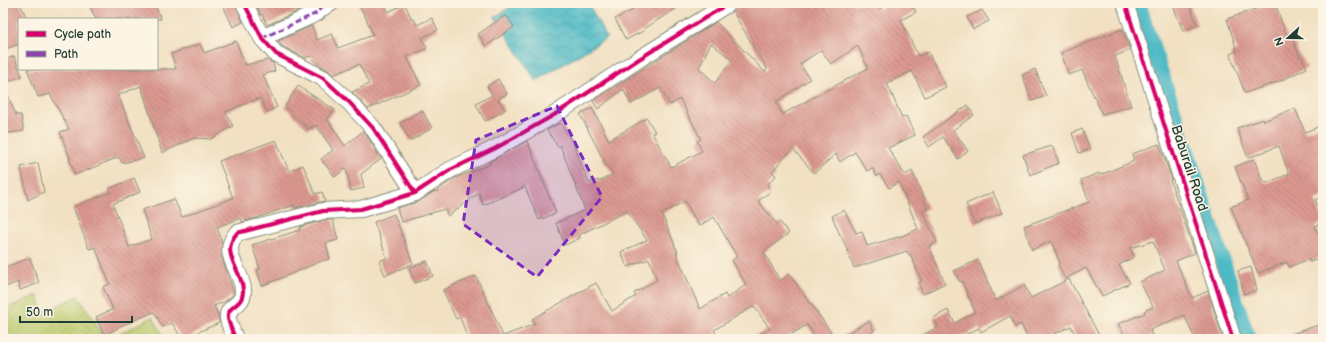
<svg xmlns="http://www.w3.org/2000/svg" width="1326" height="342" viewBox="0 0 1326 342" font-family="'Balsamiq Sans',sans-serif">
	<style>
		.park { fill: url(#park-dots); stroke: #6e8451 }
		.water { fill: url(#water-waves); stroke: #367c7d }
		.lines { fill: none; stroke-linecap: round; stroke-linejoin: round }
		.canal { stroke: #4dbac6; stroke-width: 16 }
		.building { fill: url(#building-back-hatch); fill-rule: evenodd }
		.street-casing { stroke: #888e7a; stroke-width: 18 }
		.street { stroke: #fff; stroke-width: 16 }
		.quiet { stroke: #8e44ad; stroke-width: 3; stroke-dasharray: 6 3; stroke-linecap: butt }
		.cycleway-casing { stroke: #fcf5e5; stroke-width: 6 }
		.cycleway { stroke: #d6006c; stroke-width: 4 }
		.marked { fill: #7b2cbf; fill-opacity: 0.2; stroke: #7b2cbf; stroke-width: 3; stroke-dasharray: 8 5; stroke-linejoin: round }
		.labels { text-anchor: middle; stroke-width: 3; stroke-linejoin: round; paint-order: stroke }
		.street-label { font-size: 14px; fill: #1f3d34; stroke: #fcf5e5 }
	</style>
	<defs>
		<pattern id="park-dots" width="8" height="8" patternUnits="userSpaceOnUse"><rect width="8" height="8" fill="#bccb6e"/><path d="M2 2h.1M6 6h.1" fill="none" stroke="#a1af60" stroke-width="1.8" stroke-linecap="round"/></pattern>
		<pattern id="water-waves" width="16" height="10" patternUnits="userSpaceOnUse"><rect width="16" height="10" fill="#4dbac6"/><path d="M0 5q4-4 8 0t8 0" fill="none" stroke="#3f98a2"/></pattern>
		<pattern id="building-back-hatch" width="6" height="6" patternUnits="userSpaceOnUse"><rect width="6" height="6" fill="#db9890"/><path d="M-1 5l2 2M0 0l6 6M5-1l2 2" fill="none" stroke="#b17d76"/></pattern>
	</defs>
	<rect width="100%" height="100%" fill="#fcf5e5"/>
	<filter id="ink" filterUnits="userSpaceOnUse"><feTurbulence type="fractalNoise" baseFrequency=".025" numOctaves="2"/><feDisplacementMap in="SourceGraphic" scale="8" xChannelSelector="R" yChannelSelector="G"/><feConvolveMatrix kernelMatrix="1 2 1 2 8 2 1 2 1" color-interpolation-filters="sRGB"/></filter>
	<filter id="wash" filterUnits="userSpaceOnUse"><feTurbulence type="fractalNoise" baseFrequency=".012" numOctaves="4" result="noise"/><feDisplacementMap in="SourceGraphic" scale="16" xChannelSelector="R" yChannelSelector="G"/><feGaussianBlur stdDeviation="0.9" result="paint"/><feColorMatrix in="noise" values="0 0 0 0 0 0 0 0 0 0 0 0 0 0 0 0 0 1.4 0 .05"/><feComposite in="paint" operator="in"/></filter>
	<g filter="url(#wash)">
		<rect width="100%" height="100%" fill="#f1e0c1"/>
		<path class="park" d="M37,295L44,312L78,296L106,339H3V310Z
			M153,317L165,339H109Z"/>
		<path class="water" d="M516,3H588L607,38L536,81L495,17Z"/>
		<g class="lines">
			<path class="canal" d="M1138,3L1248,339"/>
		</g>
		<g id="blocks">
			<path class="building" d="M3,3H20L26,17L19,19V44L3,50Z
				M88,3H154L161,19H96Z
				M222,3H235L243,22L233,27Z
				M255,3H313L311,5L267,25L262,14L261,15Z
				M358,3H384L388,12L405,4L412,20L414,19L417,25L432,18L438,30L422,38L427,48L407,57L421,85L368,109L352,92L369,84L359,64L333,75L328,70L319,65L310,56L305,58L282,46L278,41L312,26L317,40L332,34L338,48L373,35L366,18Z
				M629,3H684L644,29L645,30L626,40L615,19L633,10Z
				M742,3H876L879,9L890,3H911L916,12L901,20L918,56L928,52L946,87L925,97L912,71L887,83L902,118L906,116L915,135L888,148L905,175L912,171L928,208L922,211L937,242L929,246L945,283L923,294L918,283L922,281L910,254L909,255L907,251L854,268L846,247L841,235H840L832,216L844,210L856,233L862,231L867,246L902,236L918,229L899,182L889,188L880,174L877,176L872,168L867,171L855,152L840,162L836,154L814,173L793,149L772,171L776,176L767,185L771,191L758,201L777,224L780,222L789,233L764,252L780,281L789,274L836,339H816L807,325L783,339H747L770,329L754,306L714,330L716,333L705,339H566L563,334L555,339H468L460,317L456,319L443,290L476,276L503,336L535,324L532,319L596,283L612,311L636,296L634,293L657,280L649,259L627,267L621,252L647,240L627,211L579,235L580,238L565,245L556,223L585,210L560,145L558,147L547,130L560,123L573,143L589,183L598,180L599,182L613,174L605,163L580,114L592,108L609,140L647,118L655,132L652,133L671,167L702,151L697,141L701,139L680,99L670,105L660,88L631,104L623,89L598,109L593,101L716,22L765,72L767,69L733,12L738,5ZM711,43L732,60L715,83L699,68ZM858,46L868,68L783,114L776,102L810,79L800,64L821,50L831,64ZM685,201L699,226L714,217L737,257L732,260L746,285L727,298L725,294L700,309L676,253H678L662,214Z
				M1172,3H1189L1197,25L1183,31Z
				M1272,3H1275L1287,37L1291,35L1300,57L1301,56L1307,68L1280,81L1245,93L1230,54L1237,51L1227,19Z
				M982,10L989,21L973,29L967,17Z
				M506,15L514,27L486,46L478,34Z
				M1122,29L1130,50L1115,56L1131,106L1102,114L1082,70L1069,75L1061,53Z
				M236,41L245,65L268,60L273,63L275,71L263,75L277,107L267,112L260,98L225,112L233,126L211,139L194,138L162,153L141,86L118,95L144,158L122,163L119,157L75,175L69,158H70L60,132L69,129L50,94L38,97L27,69H176L171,54L200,44L204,53Z
				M14,56L22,76L7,82L3,73V61Z
				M1035,69L1046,96L1032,101L1022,75Z
				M498,79L507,94L498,99L505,110L485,121L476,104L492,95L487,86Z
				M3,84L16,115H21L24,131L3,134Z
				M298,86L335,110L327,119L345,146L363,131L367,136L381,159L361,174L364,188L351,191L346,168L335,177L321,159L333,150L316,125L308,129L285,107Z
				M968,105L974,115L953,130L968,151L958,159L943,137L929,147L923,137Z
				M1295,108L1305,132L1323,125V196L1315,200L1323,219V223L1315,226L1323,244V256L1310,262L1309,259L1289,267L1287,262L1258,273L1231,207L1248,200L1235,167L1254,159L1263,182L1265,181L1266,183L1289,174L1279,146L1248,158L1237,128L1263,119L1264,121Z
				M422,110L432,128L410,141L400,123Z
				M1082,129L1090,149L1079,153L1072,133Z
				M276,140L289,171L303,165L315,194L322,192L325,201L295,208L294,205L256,218L242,222L241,218L217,227L222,243V258L233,290V295L224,302L214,306L219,317V323L198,332L186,339H182L172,323L163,327L154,312L118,327V328L104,335L96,317L113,309L103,287L110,284L95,247L89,249L73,207L111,192L109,189L134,178L140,192L113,204L129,247L152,239L142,210L174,199L182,217L233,198L219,161Z
				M527,141L556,213L539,220L525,187L483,205L479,193L448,216L445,209L401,222L397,208L420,201L433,192L438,191V190L453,179L490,164L489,162Z
				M1159,144L1169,171L1172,179L1170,180L1195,253L1176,261L1192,298L1208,291L1223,339H1195L1184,315L1150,330L1152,336L1144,339H1127L1118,324L1145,313L1144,311L1153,307L1140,282L1165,270L1153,241L1130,248L1134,257L1119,265L1130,283L1102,296L1086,268L1065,279L1058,264L1060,263L1051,241L1032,250L1024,226L1089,202L1081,180L1099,173L1100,175L1134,161L1132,154Z
				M1052,146L1059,163L1030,175L1023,155Z
				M38,163L44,192L28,200L21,167Z
				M993,192L1002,213L975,224L966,204Z
				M394,214L413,264L385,275L379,261L387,258L374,222Z
				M324,220H333L338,240L326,243L330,259L322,261L262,286L257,270L260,269L252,245L300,230V227Z
				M30,258L39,283L20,290L18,282L3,288V268Z
				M978,260L996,301L1024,285L1031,298L1069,279L1101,339H1077L1071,326L1044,339H1028L1021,324L1015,327L1010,316L981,332L979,328L957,339H915L938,327L933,318L948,310L955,323L975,312L962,281L960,282L954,271Z
				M427,261L433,276L415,283L409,268Z
				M1251,267L1257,290L1244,294L1238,271Z
				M869,321L874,331L860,339H837Z
				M1318,325L1322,339H1283V337Z"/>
		</g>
	</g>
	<g filter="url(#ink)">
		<use href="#blocks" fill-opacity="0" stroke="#888e7a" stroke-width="1"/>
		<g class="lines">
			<defs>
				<path id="street" d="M244,3L262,38L276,54L323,78L349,102L373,128L415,193L450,170L496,148L554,115L639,59L729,3
					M1125,3L1233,339
					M262,38L317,13L320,9L331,3
					M235,339C233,332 229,325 228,318C226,305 244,307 243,290C242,269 219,254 237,233L323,211L361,209L415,193"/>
			</defs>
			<use href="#street" class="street-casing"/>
			<use href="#street" class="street"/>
			<path class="quiet" d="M262,38L317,13L320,9L331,3"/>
			<defs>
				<path id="cycleway" d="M244,3L262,38L276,54L323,78L349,102L373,128L415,193L450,170L496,148L554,115L639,59L729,3
					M1125,3L1233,339
					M235,339C233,332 229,325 228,318C226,305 244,307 243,290C242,269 219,254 237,233L323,211L361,209L415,193"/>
			</defs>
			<use href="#cycleway" class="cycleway-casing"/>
			<use href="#cycleway" class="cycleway"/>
		</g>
	</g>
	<path class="marked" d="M557,106L602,197L537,277L463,224L476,140Z"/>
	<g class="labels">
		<g class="street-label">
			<text transform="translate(1190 168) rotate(72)" y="5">Baburail Road</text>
		</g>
	</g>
	<rect width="1326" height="342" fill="none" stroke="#fcf5e5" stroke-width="16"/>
	<rect x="18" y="18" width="140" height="52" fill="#fcf5e5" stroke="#a4ab9e"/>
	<rect x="26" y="31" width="20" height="6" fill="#d6006c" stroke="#a4ab9e"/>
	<text x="54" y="38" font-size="12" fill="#1f3d34">Cycle path</text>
	<rect x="26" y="51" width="20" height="6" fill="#8e44ad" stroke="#a4ab9e"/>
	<text x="54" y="58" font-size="12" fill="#1f3d34">Path</text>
	<g transform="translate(1288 38) rotate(249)" stroke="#fcf5e5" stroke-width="3" paint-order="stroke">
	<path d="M0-3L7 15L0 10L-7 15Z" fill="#1f3d34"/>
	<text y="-6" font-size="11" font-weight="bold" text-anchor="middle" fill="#1f3d34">N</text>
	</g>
	<path d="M20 316v6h112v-6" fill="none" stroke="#1f3d34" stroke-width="2"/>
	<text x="26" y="316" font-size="12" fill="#1f3d34" stroke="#fcf5e5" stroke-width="3" paint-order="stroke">50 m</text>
</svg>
